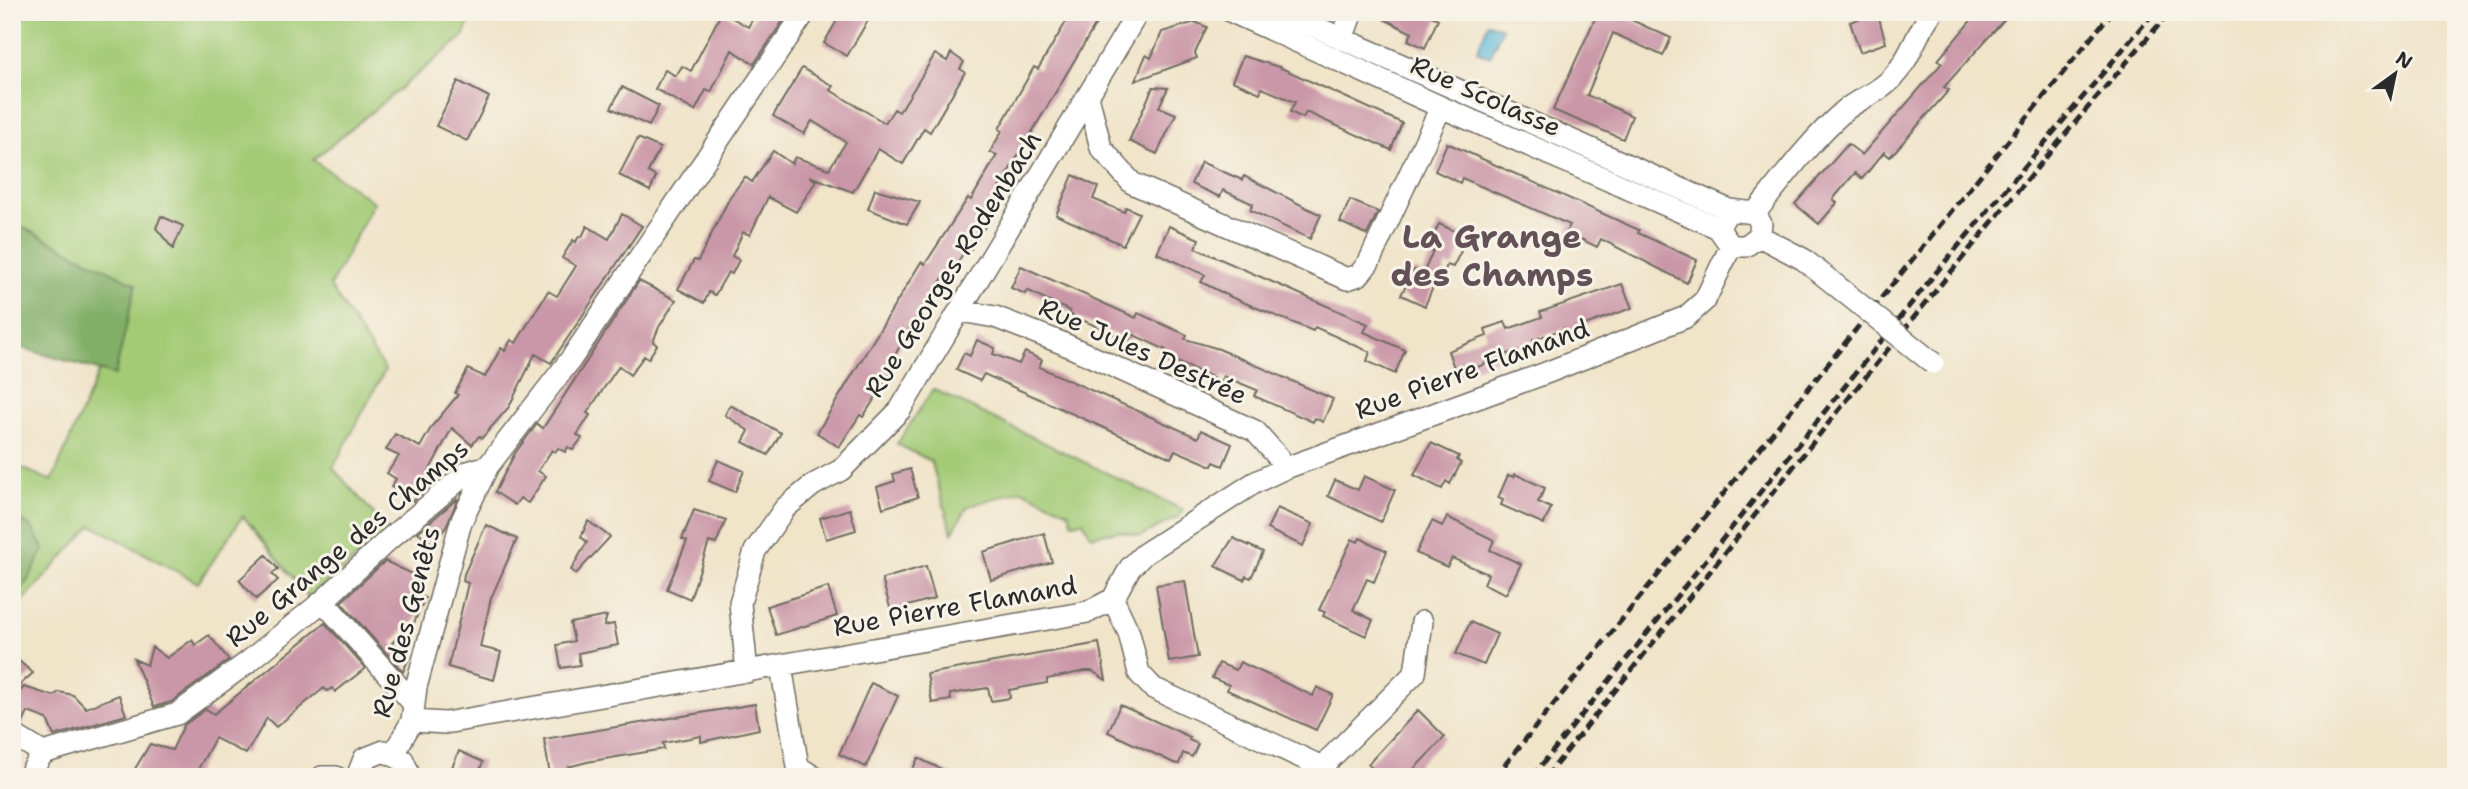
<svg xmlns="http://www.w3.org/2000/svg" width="2468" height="789" viewBox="0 0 2468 789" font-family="'Shantell Sans',sans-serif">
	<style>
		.green { fill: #a3cb76; stroke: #677b50; stroke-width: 2 }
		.forest { fill: #82af67; stroke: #566d49; stroke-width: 2 }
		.water { fill: #5ab6d8; stroke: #427082; stroke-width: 2 }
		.building { fill: #ca97a8 }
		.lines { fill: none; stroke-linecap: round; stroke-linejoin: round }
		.minor-casing { stroke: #706c62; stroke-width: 24 }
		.minor { stroke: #fff; stroke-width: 21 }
		.rail { stroke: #2b2b2b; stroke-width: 5; stroke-dasharray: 10 5; stroke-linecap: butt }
		.minor-bridge-casing { stroke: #706c62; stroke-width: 24; stroke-linecap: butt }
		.minor-bridge { stroke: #fff; stroke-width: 21 }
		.labels { text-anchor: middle; stroke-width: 6; stroke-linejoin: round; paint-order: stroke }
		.street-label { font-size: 26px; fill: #2b2b2b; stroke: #f7f3e8 }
		.district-label { font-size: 33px; font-weight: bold; fill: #635157; stroke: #f7f3e8 }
	</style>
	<rect width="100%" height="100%" fill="#f7f3e8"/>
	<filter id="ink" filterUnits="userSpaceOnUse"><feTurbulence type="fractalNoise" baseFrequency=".0143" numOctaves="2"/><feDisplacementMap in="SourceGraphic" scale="14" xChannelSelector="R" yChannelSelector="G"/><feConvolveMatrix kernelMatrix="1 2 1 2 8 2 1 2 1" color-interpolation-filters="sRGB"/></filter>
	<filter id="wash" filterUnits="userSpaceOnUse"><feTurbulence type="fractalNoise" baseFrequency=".00686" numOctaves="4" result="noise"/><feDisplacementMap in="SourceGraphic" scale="28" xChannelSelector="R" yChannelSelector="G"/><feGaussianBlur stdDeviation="1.57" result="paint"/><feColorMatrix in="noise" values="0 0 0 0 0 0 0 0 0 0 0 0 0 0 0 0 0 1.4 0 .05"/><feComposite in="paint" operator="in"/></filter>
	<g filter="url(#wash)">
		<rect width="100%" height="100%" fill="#f0e4c9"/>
		<path class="green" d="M25,12H473L463,37L313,160L374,202L330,286L385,370L333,468L390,532L308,597L243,516L198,583L92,525L12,613V464L52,481L102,364L12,341V41Z
			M933,389L1183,510L1178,517L1141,536L1118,531L1091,536L1083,521L1072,523L1069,512L1022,490L968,506L952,533L931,461L897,444Z"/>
		<path class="forest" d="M12,222L136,284L115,375L12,345Z
			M12,514L32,528L44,550L27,582L12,598Z"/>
		<path class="water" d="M1488,23L1502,28L1490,57L1477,51Z"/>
		<g id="blocks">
			<path class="building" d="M722,12L748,27L757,12H789L754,64L732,50L711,92L706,90L695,111L655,89L665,70L676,76L682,66L691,71Z
				M842,12H873L847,56L824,43Z
				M1072,12H1103L999,188L1006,192L971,249L967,247L956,265L953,263L912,324L894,357L897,359L889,372L891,373L863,417L860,415L839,447L817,433L921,262L925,264L968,198L971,200L997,155L990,152L1002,131L999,129L1034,67L1038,69Z
				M1370,12H1423L1438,19L1425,48L1408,40L1412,33Z
				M1598,12H1614L1671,38L1663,56L1613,33L1587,95L1632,116L1623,139L1553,110Z
				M1877,12L1886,43L1860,52L1850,22Z
				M1978,12H2011L1944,87L1949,90L1890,157L1884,152L1862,179L1855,173L1833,199L1837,203L1819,224L1795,204L1848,144L1862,155L1942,63L1938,60Z
				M1195,22L1207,27L1195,53L1197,58L1135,81L1146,55L1151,58L1162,32Z
				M951,53L964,62L960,69L965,72L930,132L924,128L903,164L878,149L853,192L809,176L816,181L796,212L768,197L750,235L743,232L732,256L739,260L732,274L728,272L715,295L709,292L704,303L678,289L694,260L698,261L730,197L745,177L752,182L773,151L792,164L795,157L829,169L846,142L812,121L804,134L773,116L802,68L833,86L830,90L885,123L894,109L899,112L907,100L935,54L947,61Z
				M1243,56L1279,67L1402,123L1391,150L1306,112L1303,118L1290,112L1295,102L1262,88L1260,93L1232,81Z
				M458,81L489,97L467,141L436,126Z
				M622,87L659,106L649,126L611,108Z
				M1153,87L1168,88L1159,107L1176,114L1157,154L1129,141Z
				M638,138L660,148L648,172L656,177L650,191L619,175Z
				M1447,143L1639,230L1638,233L1697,260L1687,283L1601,239L1597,247L1566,232L1570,225L1462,178L1460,183L1435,171Z
				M1201,162L1242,180L1244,176L1321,215L1310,239L1250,210L1253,204L1223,190L1220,197L1191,184Z
				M1073,175L1098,187L1093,199L1124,212L1126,207L1139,213L1123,245L1056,215Z
				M875,189L920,202L907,224L868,209Z
				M1350,200L1378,212L1367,235L1340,222Z
				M622,214L642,226L551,363L535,354L509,407L482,438L479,436L472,445L452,428L429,471L441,478L413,501L391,487L396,479L387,473L399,456L386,450L395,434L420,447L432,426L458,395L455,393L468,369L485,377L501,348L505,351L511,340L516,343L548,291L557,296L576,266L562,258L573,240L576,242L579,236L582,237L587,226L609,239Z
				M161,216L183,226L173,249L156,228Z
				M1439,224L1468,237L1453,267L1447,265L1440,282L1436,280L1425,306L1401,295L1414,270L1423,274L1438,239L1433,236Z
				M1169,226L1199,239L1195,248L1368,324L1364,332L1405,350L1395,374L1367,361L1370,352L1315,327L1313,331L1233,298L1201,282L1205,275L1157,253Z
				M1021,266L1136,318L1138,313L1187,335L1185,339L1219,349L1333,399L1323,422L1315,418L1313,422L1254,396L1257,390L1223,376L1221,381L1163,356L1166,350L1132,334L1129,341L1069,314L1070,311L1027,290L1025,294L1011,288Z
				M639,281L676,300L659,327L653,342L657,345L648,359L644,356L630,375L619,366L587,413L590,415L577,435L582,438L573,450L568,447L565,452L558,448L555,452L552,450L538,471L546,476L528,503L520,498L515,505L495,492L515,453L537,424L543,428Z
				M1622,284L1632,308L1582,326L1584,330L1567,335L1565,328L1533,340L1536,347L1519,353L1517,350L1457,376L1448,351L1487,336L1485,329L1505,322L1508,329L1542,317L1540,312Z
				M977,340L995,348L993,354L1019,364L1025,352L1042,360L1039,367L1198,438L1201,430L1232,444L1223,466L1214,462L1212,466L1175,450L1171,458L984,374L980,381L956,370L964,353L970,356Z
				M730,405L781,433L768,455L743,442L749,431L725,415Z
				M1431,443L1459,456L1457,460L1461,463L1450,484L1446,481L1442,489L1414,475Z
				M718,460L744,471L735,492L709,481Z
				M910,469L918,497L883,508L877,487L895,481L893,474Z
				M1515,474L1545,488L1538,502L1551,508L1544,524L1501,505L1503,500L1498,498L1508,475L1514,477Z
				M1364,476L1395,490L1381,522L1328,496L1335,480L1358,490Z
				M458,498L446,527L433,544L418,532Z
				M1277,508L1313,524L1303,546L1267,529Z
				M850,509L856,530L826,539L820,518Z
				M694,510L726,520L716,544L709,542L690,599L667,589L687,541L682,539Z
				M1447,517L1494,540L1490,550L1521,564L1506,594L1484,584L1488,574L1452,558L1447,567L1416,553L1432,521L1442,526Z
				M588,521L610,537L576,574L571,570L587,542L581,537Z
				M486,525L517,539L491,598L480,647L501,652L494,680L448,667L468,583L463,581L464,574Z
				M1044,533L1052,562L991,580L983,552Z
				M1233,538L1263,552L1251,578L1246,576L1244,580L1215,566Z
				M1360,538L1387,551L1374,582L1367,579L1353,610L1373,620L1366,636L1323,616L1325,612L1319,610L1352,539L1358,542Z
				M266,555L278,569L272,574L278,580L256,599L239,580Z
				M385,561L423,579L416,594L425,598L413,625L410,623L392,643L409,658L403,672L341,602Z
				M926,566L935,598L891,611L882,579Z
				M1185,581L1198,657L1169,662L1156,585Z
				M828,587L837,616L776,635L767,606Z
				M607,616L604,626L614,624L618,645L578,653L580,665L561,668L557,645L574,641L570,623Z
				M1470,622L1497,634L1484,665L1456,654Z
				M325,623L365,668L363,670L335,692L332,688L327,691L324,688L276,727L267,718L246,754L215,738L194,777H130L150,744L172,750L184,725L206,709L214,714Z
				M209,635L229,660L171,702L154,707L134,659L147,665L152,647L167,658L192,640L195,645Z
				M1099,643L1106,680L1092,671H1085L1047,679V683L1009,690L1010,698L991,701L988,688L950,694L951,700L932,703L927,674Z
				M12,655L33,673L12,692Z
				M1240,662L1313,696L1317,687L1333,695L1316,730L1227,690L1229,685L1212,678L1219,663L1236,670Z
				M871,683L898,696L866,767L839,754Z
				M24,687L53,696L59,692L73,695L86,708L119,695L126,715L54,736L47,719L28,712L22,725L12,721V700Z
				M755,704L759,729L701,742V736L663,743L664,749L587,762L568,767L569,772L550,775L544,739Z
				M1120,705L1190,737L1189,740L1198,744L1192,757L1183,753L1179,764L1174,763L1108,732Z
				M1418,710L1445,737L1406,777H1391L1384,770L1379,775L1368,764Z
				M459,751L483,762L477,777H448Z
				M918,758L958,777H909Z"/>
		</g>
	</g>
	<g filter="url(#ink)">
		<use href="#blocks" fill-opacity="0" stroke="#706c62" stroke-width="2"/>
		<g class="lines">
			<defs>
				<path id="minor" d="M1232,12L1441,107L1718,228
					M1282,12L1729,210
					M1342,39L1352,12
					M1088,96L1101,148L1132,183L1347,279L1359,275L1369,262L1441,107
					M1729,210L1755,213L1761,224L1759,236L1746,246H1731L1718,228Z
					M1755,213C1783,178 1810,141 1844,111C1859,98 1881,92 1893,77C1911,58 1916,33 1932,12
					M1759,236L1803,259L1838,287
					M961,311L995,317L1062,343L1255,431L1279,458L1283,469
					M1113,599L1129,633L1139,673L1153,688L1322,767
					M323,601L414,704
					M781,666L798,767L814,777
					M747,672L740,603L755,551L785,508L813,485L841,470L900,410L1138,12
					M412,721L445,723L1088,612L1113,599L1130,568L1144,554L1254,483L1283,469L1546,373L1686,317L1705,300L1731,246
					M12,734L43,753L177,714L248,662L323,601L388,540L468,472L488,466
					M394,753L412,721L416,687L461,522L488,466L571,359L805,12
					M1314,775L1415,673L1422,622
					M28,777L43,753
					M322,777H336
					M357,777L364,759L384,751L403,760L410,777"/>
			</defs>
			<use href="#minor" class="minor-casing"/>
			<use href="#minor" class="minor"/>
			<path class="rail" d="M1495,777L2112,12
				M1532,777L1934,275L2154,12
				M1546,777C1752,520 1954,260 2170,12"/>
			<defs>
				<path id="minor-bridge" d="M1838,287L1933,363"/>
			</defs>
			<use href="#minor-bridge" class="minor-bridge-casing"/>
			<use href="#minor-bridge" class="minor-bridge"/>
		</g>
	</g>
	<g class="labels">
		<g class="street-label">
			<text transform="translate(1486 96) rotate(24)" y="9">Rue Scolasse</text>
			<text transform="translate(953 264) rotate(-58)" y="9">Rue Georges Rodenbach</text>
			<text transform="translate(1143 351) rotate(24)" y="9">Rue Jules Destrée</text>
			<text transform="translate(1472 369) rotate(-20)" y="9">Rue Pierre Flamand</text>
			<text transform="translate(347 543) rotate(-40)" y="9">Rue Grange des Champs</text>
			<text transform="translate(955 606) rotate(-10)" y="9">Rue Pierre Flamand</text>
			<text transform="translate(406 622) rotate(-75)" y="9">Rue des Genêts</text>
		</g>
		<g class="district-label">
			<text x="1492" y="248">La Grange<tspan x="1492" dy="38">des Champs</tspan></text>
		</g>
	</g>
	<rect width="2468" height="789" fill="none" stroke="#f7f3e8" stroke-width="42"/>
	<g transform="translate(2395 74) rotate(33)" stroke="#f7f3e8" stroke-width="5" paint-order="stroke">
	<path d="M0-5L12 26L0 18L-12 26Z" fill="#2b2b2b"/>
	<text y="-10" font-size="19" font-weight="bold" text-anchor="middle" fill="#2b2b2b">N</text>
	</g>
</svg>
